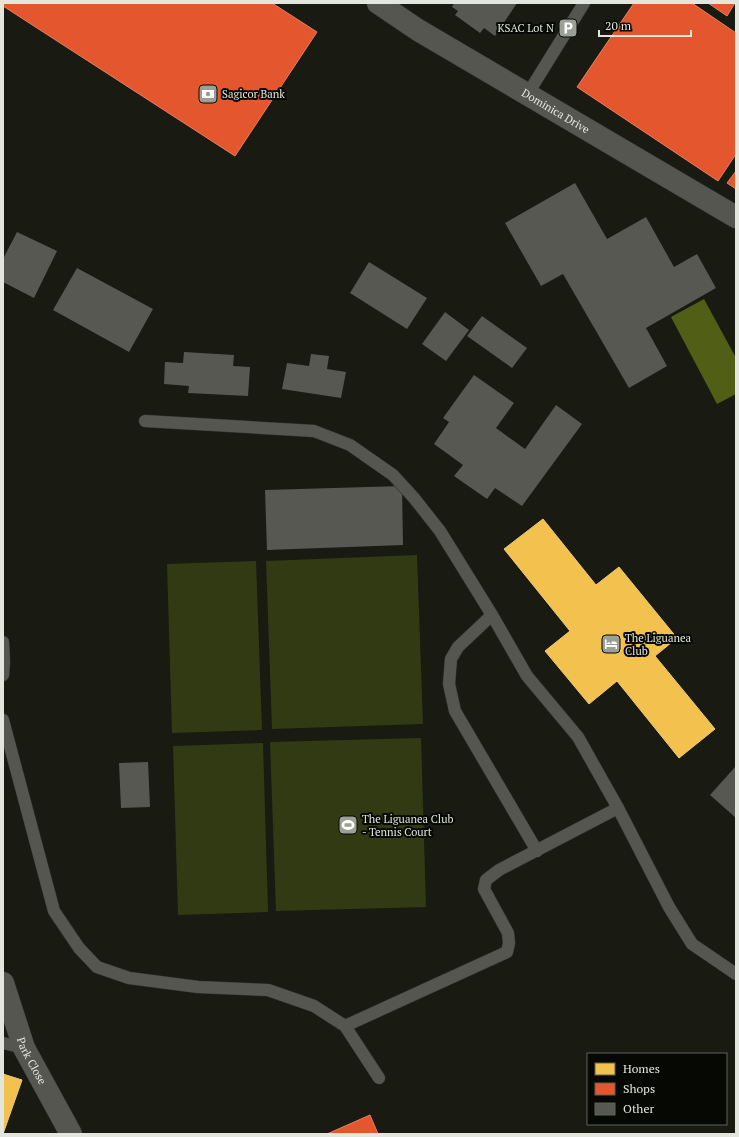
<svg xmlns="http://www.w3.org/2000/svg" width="739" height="1137" viewBox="0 0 739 1137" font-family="'PT Serif',serif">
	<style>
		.green { fill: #323a14 }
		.water { fill: #515f16 }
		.homes { fill: #f2c14e; stroke: #eecc79 }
		.shops { fill: #e4572e; stroke: #e48262 }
		.building { fill: #575851 }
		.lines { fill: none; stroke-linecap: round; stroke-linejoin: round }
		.service-casing { stroke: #343530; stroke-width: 13 }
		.minor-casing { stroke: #343530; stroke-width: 23 }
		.tertiary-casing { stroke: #343530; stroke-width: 23 }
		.service { stroke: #54564f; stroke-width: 12 }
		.minor { stroke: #54564f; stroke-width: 22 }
		.tertiary { stroke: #54564f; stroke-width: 22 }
		.labels { text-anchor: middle; stroke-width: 4; stroke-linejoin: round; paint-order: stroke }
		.poi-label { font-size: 11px; fill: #e3e6dc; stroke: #060803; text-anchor: start }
		.street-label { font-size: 11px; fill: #e3e6dc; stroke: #060803 }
	</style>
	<rect width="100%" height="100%" fill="#191a12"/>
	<path class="green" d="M417,555L423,724L272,729L266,561Z
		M256,561L262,730L172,733L167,564Z
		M421,738L426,907L276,911L270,742Z
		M263,743L268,912L178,915L173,746Z"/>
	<path class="water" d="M704,299L736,358V394L717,404L671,317Z"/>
	<path class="homes" d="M543,519L596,585L619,567L677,638L655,656L715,729L679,758L617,681L589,704L545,651L570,631L504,549Z
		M3,1074L22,1080L3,1134Z"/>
	<path class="shops" d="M3,3H272L317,32L235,156L3,6Z
		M634,3H692L736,33V154L718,181L577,87Z
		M708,3H735L727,16Z
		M736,171V189L727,183Z
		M370,1115L378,1134H327Z"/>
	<path class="building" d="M454,3H517L495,36L484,28L480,33L455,15L458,11L452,7Z
		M575,183L607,239L646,217L674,267L697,254L716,288L646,328L667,366L629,388L563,274L541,286L505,223Z
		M17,232L57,251L34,298L3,282V259Z
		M369,262L427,298L407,329L350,293Z
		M77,268L153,309L129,352L53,310Z
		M445,312L469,330L446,361L422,344Z
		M482,316L527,348L512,368L467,336Z
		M184,352L234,355L233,366L250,367L248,396L188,393L189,386L164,384L165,362L183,363Z
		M311,354L329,356L327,369L346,372L341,398L282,389L287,363L309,366Z
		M474,375L514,403L496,428L525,449L556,405L582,424L522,506L495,488L487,499L454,476L463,465L434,444L449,422L443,418Z
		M402,486L403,545L267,550L265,490Z
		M148,762L150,807L121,808L119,763Z
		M736,766V818L710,795Z"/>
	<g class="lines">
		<defs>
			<path id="service" d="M527,95L584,3
				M145,421L314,431L350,445L393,475L414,498L440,531L492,615L527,676L578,737L618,808L669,907L692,944L736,974
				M492,615L458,647L451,659L449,684L455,711L537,851
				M3,642L4,662L3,675
				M3,720L54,911L79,948L97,967L129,978L198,987L268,990L314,1006L345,1026L379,1078
				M345,1026L507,952L509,943L508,933L484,889L486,880L499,870L618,808
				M3,1043L24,1048"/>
			<g id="minor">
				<path id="s1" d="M3,983L24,1048L71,1134"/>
			</g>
			<g id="tertiary">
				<path id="s2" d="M378,3L418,30L736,217"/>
			</g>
		</defs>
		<use href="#service" class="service-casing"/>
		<use href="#minor" class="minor-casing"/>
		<use href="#tertiary" class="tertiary-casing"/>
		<use href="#service" class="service"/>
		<use href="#minor" class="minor"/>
		<use href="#tertiary" class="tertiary"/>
	</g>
	<defs>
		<symbol id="parking-square" viewBox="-11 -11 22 22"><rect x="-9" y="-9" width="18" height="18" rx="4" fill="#9c9f95" stroke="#060803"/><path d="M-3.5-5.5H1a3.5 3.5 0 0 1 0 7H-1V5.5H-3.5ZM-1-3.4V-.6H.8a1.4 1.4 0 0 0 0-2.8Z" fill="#fff"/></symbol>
		<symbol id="bank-square" viewBox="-11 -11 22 22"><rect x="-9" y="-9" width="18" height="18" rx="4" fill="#9c9f95" stroke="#060803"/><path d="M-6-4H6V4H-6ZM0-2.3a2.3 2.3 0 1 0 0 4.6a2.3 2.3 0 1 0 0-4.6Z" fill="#fff"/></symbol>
		<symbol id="hotel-square" viewBox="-11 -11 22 22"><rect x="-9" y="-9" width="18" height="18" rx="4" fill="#9c9f95" stroke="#060803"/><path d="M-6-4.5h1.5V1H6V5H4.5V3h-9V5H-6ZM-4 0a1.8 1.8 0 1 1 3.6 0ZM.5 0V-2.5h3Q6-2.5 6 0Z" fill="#fff"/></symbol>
		<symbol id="stadium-square" viewBox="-11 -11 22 22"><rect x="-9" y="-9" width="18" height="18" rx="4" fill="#9c9f95" stroke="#060803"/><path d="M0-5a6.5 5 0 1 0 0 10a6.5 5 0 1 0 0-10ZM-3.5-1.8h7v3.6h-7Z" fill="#fff"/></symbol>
	</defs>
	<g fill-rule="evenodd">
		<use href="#parking-square" x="557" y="17" width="22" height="22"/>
		<use href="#bank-square" x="197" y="83" width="22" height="22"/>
		<use href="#hotel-square" x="600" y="633" width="22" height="22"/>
		<use href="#stadium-square" x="337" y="814" width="22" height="22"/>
	</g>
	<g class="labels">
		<g class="poi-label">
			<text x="554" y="32" text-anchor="end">KSAC Lot N</text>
			<text x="222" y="98">Sagicor Bank</text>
			<text x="625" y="642">The Liguanea<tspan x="625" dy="13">Club</tspan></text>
			<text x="362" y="823">The Liguanea Club<tspan x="362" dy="13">- Tennis Court</tspan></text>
		</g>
		<g class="street-label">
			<text dy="4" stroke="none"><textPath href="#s2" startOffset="208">Dominica Drive</textPath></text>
			<text dy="4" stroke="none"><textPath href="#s1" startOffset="83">Park Close</textPath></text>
		</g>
	</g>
	<rect width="739" height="1137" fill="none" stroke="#e3e6dc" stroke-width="8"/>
	<rect x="587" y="1053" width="140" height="72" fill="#060803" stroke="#5e615a"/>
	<rect x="595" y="1063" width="20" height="12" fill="#f2c14e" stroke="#5e615a"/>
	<text x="623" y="1073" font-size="12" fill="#e3e6dc">Homes</text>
	<rect x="595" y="1083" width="20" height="12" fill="#e4572e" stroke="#5e615a"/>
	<text x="623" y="1093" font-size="12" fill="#e3e6dc">Shops</text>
	<rect x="595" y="1103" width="20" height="12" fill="#575851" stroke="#5e615a"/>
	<text x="623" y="1113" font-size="12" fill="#e3e6dc">Other</text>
	<path d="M599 30v6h92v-6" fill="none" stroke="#e3e6dc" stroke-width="2"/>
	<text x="605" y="30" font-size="12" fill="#e3e6dc" stroke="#060803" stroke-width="3" paint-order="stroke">20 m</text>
</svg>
